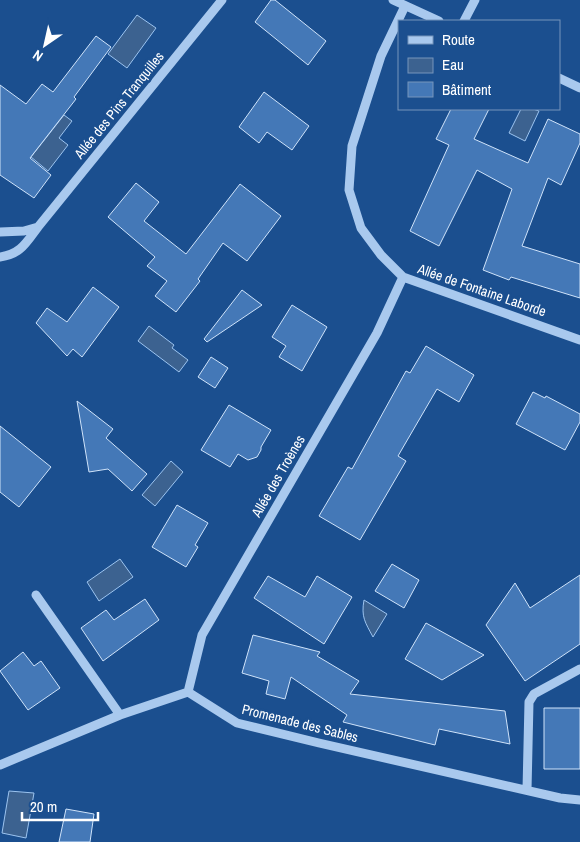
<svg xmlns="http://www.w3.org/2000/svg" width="580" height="842" viewBox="0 0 580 842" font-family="'Archivo Narrow',sans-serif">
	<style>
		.water { fill: #3c6290; stroke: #9cc4f0 }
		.building { fill: #4478b7; stroke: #cfe3fa }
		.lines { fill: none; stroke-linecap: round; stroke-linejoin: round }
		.minor { stroke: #a9c9ee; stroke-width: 9 }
		.labels { text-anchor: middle; stroke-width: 5; stroke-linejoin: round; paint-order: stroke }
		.street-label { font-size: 14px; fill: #fff; stroke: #1b4f8f }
	</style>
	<rect width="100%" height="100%" fill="#1b4f8f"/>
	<path class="water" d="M137,15L156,28L127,68L108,54Z
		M521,109H533L539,111L525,141L509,133Z
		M64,115L72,121L59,138L68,145L48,171L31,157Z
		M149,326L174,345L172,348L188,360L179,372L138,341Z
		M171,461L183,472L155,506L142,495Z
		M120,559L133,577L99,601L87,582Z
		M364,600L387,614L373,637C365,622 361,617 364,600Z
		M9,791L34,793L26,838L2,833Z"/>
	<path class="building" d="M271,0H275L326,41L308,65L255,22Z
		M96,36L111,47L74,97L76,99L30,158L51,175L34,198L0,175V85L26,104L42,84L53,92Z
		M264,92L309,126L292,150L267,132L259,143L239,127Z
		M451,109H489L474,139L528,163L548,119L580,134V143L561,185L548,178L522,246L580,264V298L511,277L509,280L483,270L512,189L477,170L439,246L410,231L449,145L436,139Z
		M136,183L159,202L144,221L186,254L240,184L281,216L247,261L223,243L198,279L200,281L176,312L155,296L167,281L147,266L155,257L108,217Z
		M93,287L119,307L82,357L73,349L67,356L36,323L47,308L67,322Z
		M242,290L262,305L207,342L204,339Z
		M292,305L327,327L302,371L279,357L286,346L272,337Z
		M426,346L474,375L459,402L437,389L398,456L406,461L360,540L319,516L348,467L352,469L406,371L410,373Z
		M211,357L228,368L215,388L198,377Z
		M533,392L545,398L546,396L580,414V422L565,450L516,424Z
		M77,401L113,429L106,438L147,474L132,491L108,469L89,472Z
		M229,405L271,430L261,447V450L257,457L248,460L238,454L230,467L201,450Z
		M0,426L51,467L19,507L0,492Z
		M177,505L208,523L195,545L198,547L186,567L152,547Z
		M392,564L419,580L404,608L375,591Z
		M580,575V644L525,681L486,625L515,583L530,608Z
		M268,576L305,597L317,576L352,597L324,644L254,598Z
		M145,599L159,620L103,661L81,628L106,610L114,620Z
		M426,623L484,655L442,680L405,659Z
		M253,635L320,652L317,656L359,681L350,694L505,711L510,744L439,729L435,745L343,722L347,715L291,677L285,699L266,694L269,681L242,673Z
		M23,652L34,666L41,661L60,688L28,710L0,671Z
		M544,708H580V769H544Z
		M66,809L94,814L90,842H59Z"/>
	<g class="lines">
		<path class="minor" d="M393,0L439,21
			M405,6L381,56L352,146L349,190L361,228L381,255L403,277L580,340
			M464,21L475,0
			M559,78L580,88
			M0,232L24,231L38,227L222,0
			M0,257C21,254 26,243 38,227
			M36,595L120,715
			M188,692L202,635L377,333L403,277
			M0,765L120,715L188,692L237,723L319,743L560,798L580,800
			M527,790L529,702L534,694L580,669"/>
	</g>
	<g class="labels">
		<g class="street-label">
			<text transform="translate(119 105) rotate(-51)" y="5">Allée des Pins Tranquilles</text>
			<text transform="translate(482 290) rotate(19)" y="5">Allée de Fontaine Laborde</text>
			<text transform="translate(278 476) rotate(-60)" y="5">Allée des Troènes</text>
			<text transform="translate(300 723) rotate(14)" y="5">Promenade des Sables</text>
		</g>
	</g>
	<rect x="398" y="20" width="162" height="90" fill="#1b4f8f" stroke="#7695bc"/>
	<rect x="408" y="36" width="25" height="8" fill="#a9c9ee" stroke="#7695bc"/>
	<text x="442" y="45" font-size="15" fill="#ffffff">Route</text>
	<rect x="408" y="58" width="25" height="15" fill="#3c6290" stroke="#7695bc"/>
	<text x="442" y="70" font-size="15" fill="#ffffff">Eau</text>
	<rect x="408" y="82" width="25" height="15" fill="#4478b7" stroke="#7695bc"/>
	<text x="442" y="95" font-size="15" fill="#ffffff">Bâtiment</text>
	<g transform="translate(45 45) rotate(214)" stroke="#1b4f8f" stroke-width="4" paint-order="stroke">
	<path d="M0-4L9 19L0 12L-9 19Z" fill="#ffffff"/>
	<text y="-8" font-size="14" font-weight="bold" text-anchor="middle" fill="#ffffff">N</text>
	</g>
	<path d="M22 812v8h76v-8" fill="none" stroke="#ffffff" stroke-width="2.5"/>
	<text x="30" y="812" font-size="15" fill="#ffffff" stroke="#1b4f8f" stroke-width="4" paint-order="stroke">20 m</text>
</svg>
